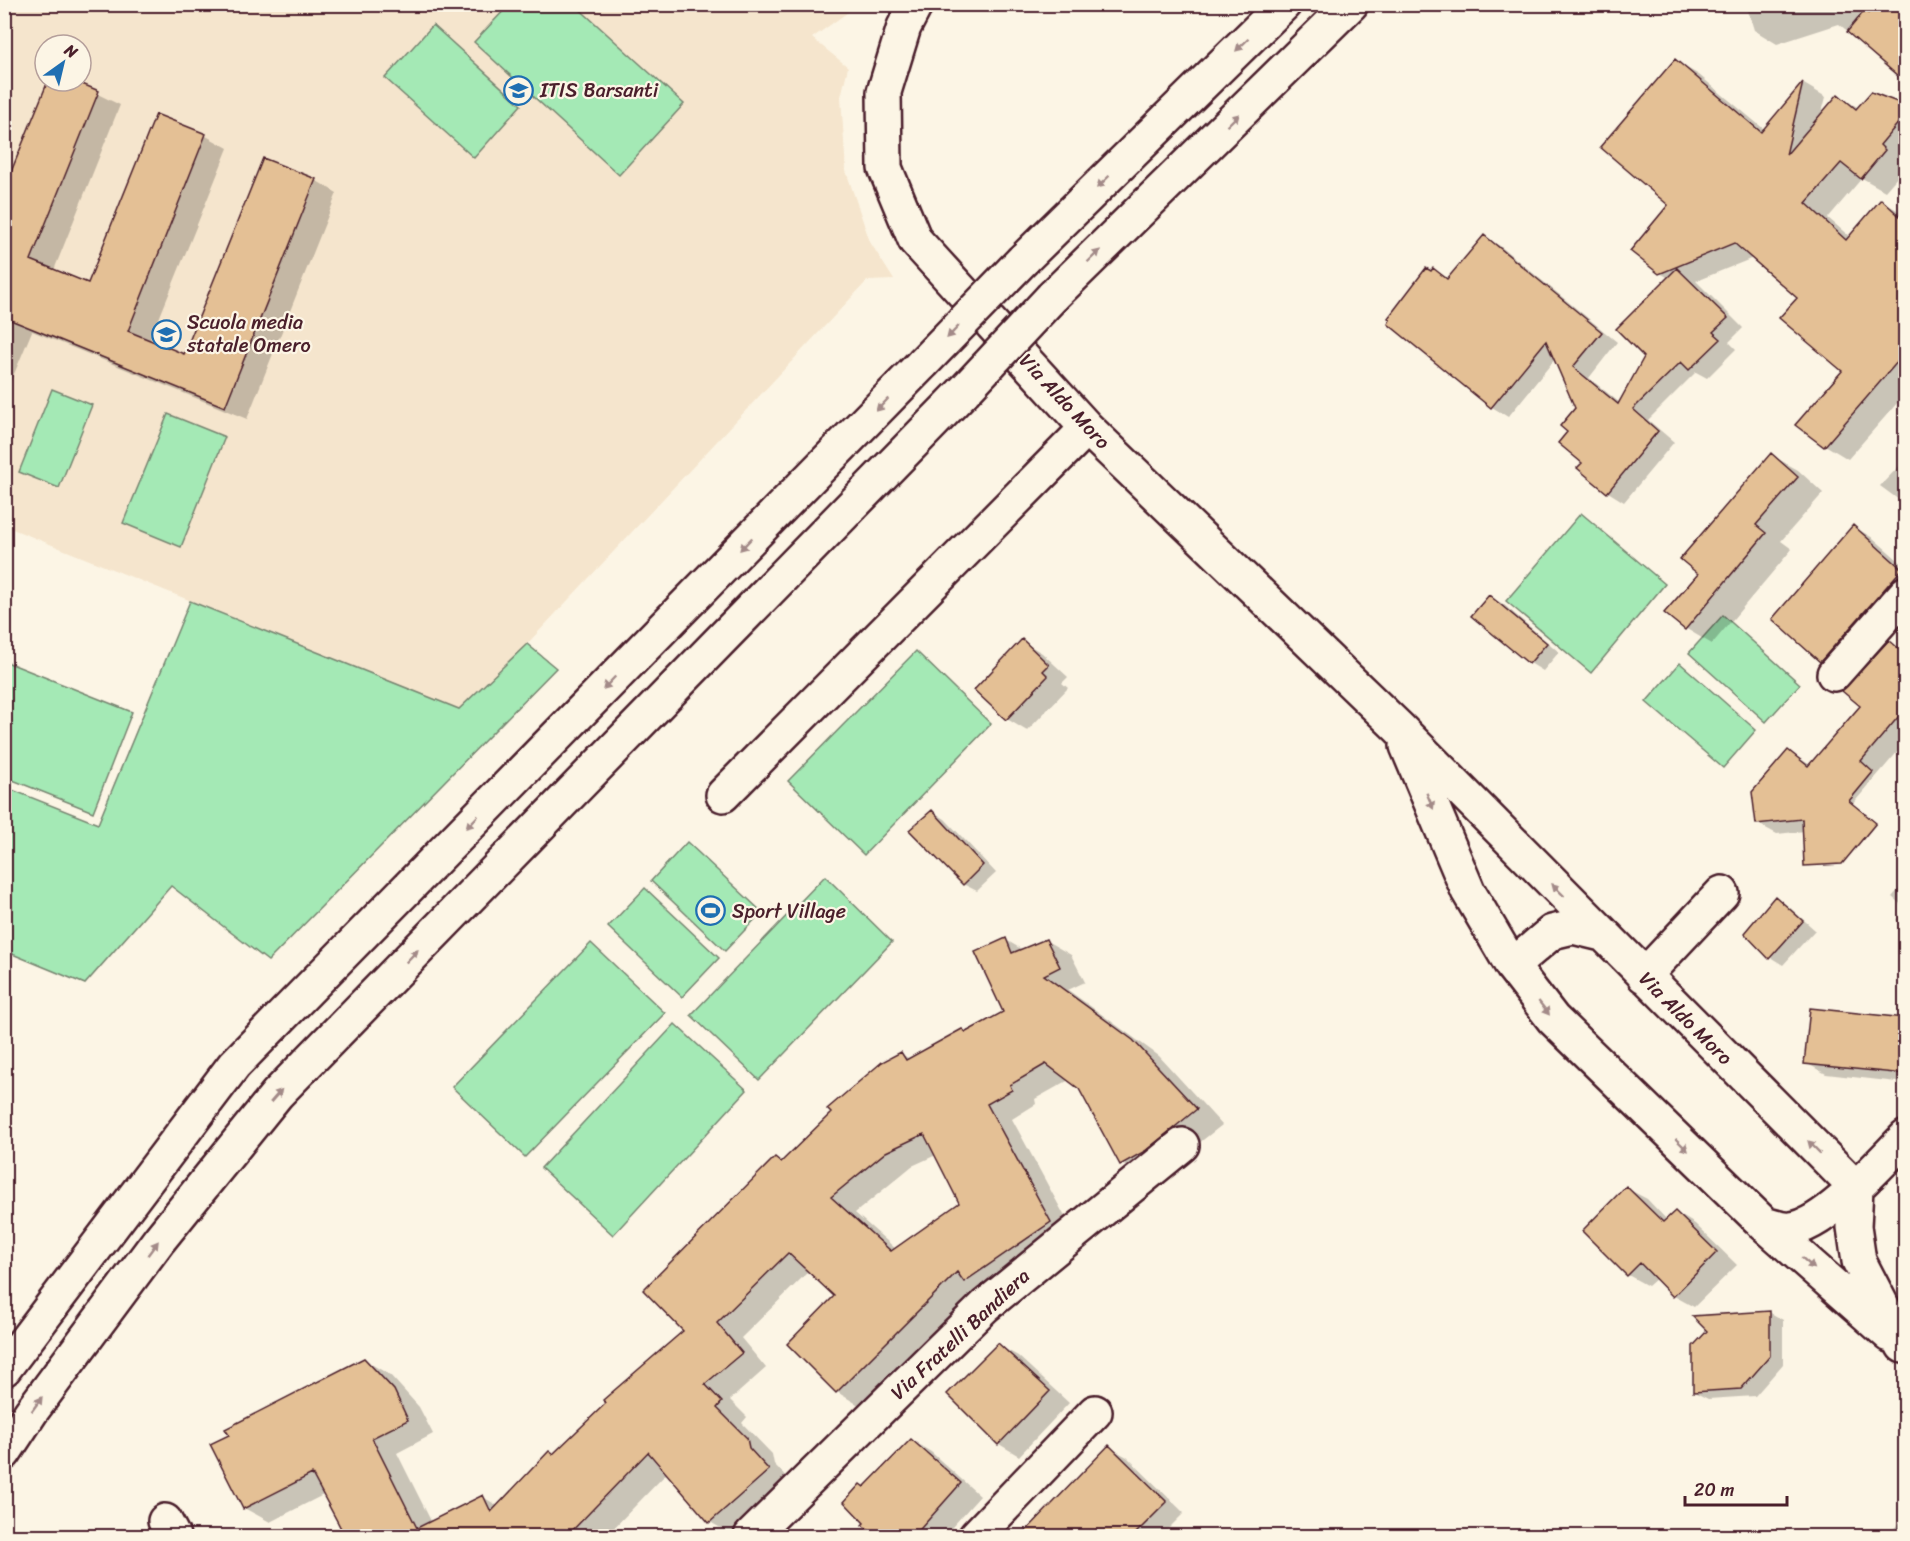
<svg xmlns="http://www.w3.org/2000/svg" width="1910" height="1541" viewBox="0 0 1910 1541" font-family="Sriracha,sans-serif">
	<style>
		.built { fill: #f5e5cd; fill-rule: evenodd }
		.green { fill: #a4e9b5; stroke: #778470; stroke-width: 1.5 }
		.shadow { fill: #0003; fill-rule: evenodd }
		.building { fill: #e4c095; stroke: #4a1f2b; stroke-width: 1.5; fill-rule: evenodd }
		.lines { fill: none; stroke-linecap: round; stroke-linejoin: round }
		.minor-casing { stroke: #4a1f2b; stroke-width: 38 }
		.highway-casing { stroke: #4a1f2b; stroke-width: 38 }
		.minor { stroke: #fcf5e5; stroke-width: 33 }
		.highway { stroke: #fcf5e5; stroke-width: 33 }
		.highway-bridge-casing { stroke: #4a1f2b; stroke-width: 38; stroke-linecap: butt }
		.highway-bridge { stroke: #fcf5e5; stroke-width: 33 }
		.oneway { fill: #a38a88 }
		.labels { text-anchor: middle; stroke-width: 4.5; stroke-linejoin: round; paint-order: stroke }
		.poi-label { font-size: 20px; fill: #4a1f2b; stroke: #fcf5e5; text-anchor: start }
		.street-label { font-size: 20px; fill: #4a1f2b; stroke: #fcf5e5 }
	</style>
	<rect width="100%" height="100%" fill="#fcf5e5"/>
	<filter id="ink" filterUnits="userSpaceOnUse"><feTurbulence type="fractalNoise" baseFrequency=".0167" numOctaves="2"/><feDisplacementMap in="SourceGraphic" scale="12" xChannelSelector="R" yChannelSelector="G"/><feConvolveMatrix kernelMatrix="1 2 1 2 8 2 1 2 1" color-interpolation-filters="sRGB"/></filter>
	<g filter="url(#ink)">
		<path class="built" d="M4,5H858L812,38L848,67L841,97L846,171L870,242L894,280L867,281L527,644L459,709L5,526ZM45,45H81V81H45Z"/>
		<path class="green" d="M509,5H575L684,104L619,175L474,42Z
			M433,25L521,105L474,158L385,78Z
			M52,389L92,405L59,488L19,472Z
			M168,414L225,437L181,547L123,523Z
			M1581,513L1665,584L1591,673L1506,601Z
			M190,601L459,709L527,644L556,668L268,961L171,886L85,984L5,951V787L98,824Z
			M1723,615L1800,684L1766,722L1689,653Z
			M916,651L991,724L864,855L788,781Z
			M4,661L132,712L93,812L5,777Z
			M1680,663L1756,730L1723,768L1646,702Z
			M687,842L762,912L725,951L651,881Z
			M825,876L892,942L759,1080L691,1015Z
			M645,888L719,958L682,997L608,927Z
			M591,943L665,1013L525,1157L452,1087Z
			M675,1024L747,1090L613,1235L541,1168Z"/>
		<path class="shadow" d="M1746,4H1906V80L1839,24L1777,44L1754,30Z
			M1675,61L1699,75L1765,130L1804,84L1826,97L1821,116L1838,96L1859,108L1871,94L1906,107V155L1902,159L1906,167L1885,191L1862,178L1828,218L1850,237L1881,201L1906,215V393L1848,459L1825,445L1844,371L1799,297L1753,258L1696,281L1743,328L1729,342L1736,349L1707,378L1696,372L1648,420L1674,442L1624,502L1608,492L1579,468L1584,463L1570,432L1577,408L1555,359L1508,417L1492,407L1390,323L1434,270L1450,279L1484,237L1500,246L1617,342L1589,378L1620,403L1646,356L1669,278L1660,273L1671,205Z
			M50,81H71L120,105L54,270L89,285L157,116L206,136L228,148L150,341L185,356L315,180L337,193L247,419L32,331L4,398V193Z
			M1771,455L1798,470L1823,493L1781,541L1792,549L1712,644L1685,628L1700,574Z
			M1906,459V505L1880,486Z
			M1854,527L1873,538L1906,567V597L1840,671L1821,660Z
			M1490,597L1503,604L1559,652L1543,671L1530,663L1473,616Z
			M1022,641L1042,653L1068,677L1062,683L1068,688L1027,731L1007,719L976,690Z
			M1889,642L1906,650V742L1832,828L1777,834L1758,824L1788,751L1810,765L1862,706Z
			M932,811L945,819L996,873L977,891L963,884Z
			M1906,881V928L1896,920L1905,908L1892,897Z
			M1775,898L1788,906L1815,930L1783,965L1770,957Z
			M1006,940L1023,950L1045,940L1071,955L1085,982L1068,990L1159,1056L1222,1125L1171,1165L1147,1179L1122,1164L1080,1088L1069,1080L1035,1099L1036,1104L1012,1119L1076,1237L862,1407L837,1392L836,1296L809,1271L741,1338L766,1368L730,1400L747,1417L742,1423L772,1454L774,1464L794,1485L735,1536L710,1522L668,1472L606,1536H346L325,1494L270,1522L244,1508L364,1360L390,1375L419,1407L433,1434L397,1453L432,1523L483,1497L498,1506L685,1331L782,1162L901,1054L910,1059L1005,1012ZM936,1155L961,1204L896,1249L855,1213L912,1166Z
			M1812,1010L1906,1020V1083L1826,1074L1806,1063Z
			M1626,1188L1647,1199L1667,1220L1675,1212L1695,1224L1737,1265L1694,1307L1674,1296L1657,1278L1648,1286L1628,1275L1584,1231Z
			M1769,1312L1783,1320V1364L1755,1396L1708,1399L1694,1392Z
			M998,1345L1018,1356L1069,1403L1019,1456L999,1444Z
			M911,1440L931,1452L980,1496L944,1536H879L864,1524L865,1488Z
			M1109,1447L1127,1457L1184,1513L1161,1536H1039L1031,1528Z
			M1900,1522L1906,1526V1536H1887Z"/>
		<path class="building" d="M1875,4H1905V82L1847,32L1865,10L1868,13Z
			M1675,59L1761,132L1803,82L1786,155L1838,94L1856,109L1871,92L1905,105V115L1880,145L1885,150L1861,179L1841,163L1806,203L1846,240L1881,199L1905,221V353L1824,447L1795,425L1842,371L1779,318L1797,298L1734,243L1659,274L1630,251L1668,205L1600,147Z
			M48,81H75L99,91L31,260L88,283L156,114L206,134L128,331L184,354L263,158L316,179L225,407L8,319L4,323V189Z
			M1484,235L1602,332L1573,367L1618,404L1644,357L1616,329L1677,268L1728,318L1713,332L1721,339L1689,370L1681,362L1633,409L1658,431L1607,493L1577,468L1582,463L1558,443L1567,432L1560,426L1575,408L1546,341L1491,408L1388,324L1390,320L1388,318L1426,268L1431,271L1433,268L1447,279Z
			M1771,453L1798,477L1756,525L1766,533L1685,630L1664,613L1698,574L1680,559Z
			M1853,525L1902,569L1820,662L1772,619Z
			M1489,595L1547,643L1529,664L1471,616Z
			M1022,639L1049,665L1043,671L1048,676L1006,720L974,690Z
			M1889,640L1905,654V709L1861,761L1873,772L1849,801L1876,823L1842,864L1804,866L1802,819L1756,824L1752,792L1788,750L1808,766L1860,706L1842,691Z
			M932,810L983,865L963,885L909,830Z
			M1775,896L1803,921L1769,959L1744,933Z
			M1006,938L1012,953L1046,939L1060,967L1044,975L1133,1040L1197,1109L1145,1151L1120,1165L1079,1089L1046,1064L1010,1085L1012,1090L987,1104L1051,1222L964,1282L957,1272L836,1393L787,1344L834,1296L788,1253L717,1323L742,1353L705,1384L722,1402L717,1408L747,1438L749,1448L769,1470L709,1523L648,1452L567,1536H345L312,1474L243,1509L210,1444L229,1435L225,1429L364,1358L394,1390L408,1420L372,1438L417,1528L483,1495L491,1512L549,1451L553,1454L606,1403L603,1400L683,1331L643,1290L775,1157L781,1162L831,1113L827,1109L882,1062L901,1052L906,1060L962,1029L966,1032L1003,1012L975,952ZM924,1134L959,1203L891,1251L831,1197L886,1152Z
			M1810,1008L1905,1018V1074L1804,1064Z
			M1626,1186L1663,1222L1675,1211L1717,1252L1673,1297L1640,1263L1627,1276L1582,1231Z
			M1770,1311V1356L1741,1389L1693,1392V1346L1707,1331L1692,1316Z
			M998,1343L1050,1391L998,1445L947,1394Z
			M911,1439L961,1483L914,1536H877L862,1525L864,1523L844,1502L860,1484L864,1487Z
			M1109,1445L1167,1502L1133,1536H1021Z"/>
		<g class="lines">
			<defs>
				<path id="minor" d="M916,4L904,27L884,92L885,168L915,240L1087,428L1399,728L1856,1188L1854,1227L1859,1261L1903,1346
					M1834,674L1906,593
					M1407,746L1468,891L1512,966L1553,1019L1764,1224L1890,1335
					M723,795L1087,428
					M1512,966L1552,932L1573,927L1602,934
					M1644,976L1722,893
					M1764,1224C1772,1226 1783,1230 1791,1229C1825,1226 1881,1162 1906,1137
					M165,1521L173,1536
					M751,1536L985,1306L1182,1145
					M976,1536L1095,1412"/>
				<path id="highway" d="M1023,260L1284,4
					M1052,297L1351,4
					M4,1369L234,1065L923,363
					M4,1453L31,1412L159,1240L277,1094L964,391"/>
			</defs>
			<use href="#minor" class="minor-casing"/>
			<use href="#highway" class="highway-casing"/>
			<use href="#minor" class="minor"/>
			<use href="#highway" class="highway"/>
			<defs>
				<path id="highway-bridge" d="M923,363L1023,260
					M964,391L1052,297"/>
			</defs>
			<use href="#highway-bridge" class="highway-bridge-casing"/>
			<use href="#highway-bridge" class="highway-bridge"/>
		</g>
		<defs><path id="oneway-solid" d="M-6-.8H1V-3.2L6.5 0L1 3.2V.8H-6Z" transform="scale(1.5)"/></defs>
		<g class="oneway">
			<use href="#oneway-solid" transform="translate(1242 45) rotate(136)"/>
			<use href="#oneway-solid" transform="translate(1233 120) rotate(-44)"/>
			<use href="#oneway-solid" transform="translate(1103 182) rotate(136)"/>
			<use href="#oneway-solid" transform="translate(1094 256) rotate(-44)"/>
			<use href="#oneway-solid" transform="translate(953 332) rotate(134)"/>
			<use href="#oneway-solid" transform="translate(882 405) rotate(134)"/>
			<use href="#oneway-solid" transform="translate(746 544) rotate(134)"/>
			<use href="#oneway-solid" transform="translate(609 683) rotate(134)"/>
			<use href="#oneway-solid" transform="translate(1430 801) rotate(67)"/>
			<use href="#oneway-solid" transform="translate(472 822) rotate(134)"/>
			<use href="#oneway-solid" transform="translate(1558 890) rotate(-135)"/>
			<use href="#oneway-solid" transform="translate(412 956) rotate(-46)"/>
			<use href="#oneway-solid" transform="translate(1544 1008) rotate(52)"/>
			<use href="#oneway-solid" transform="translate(276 1096) rotate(-49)"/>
			<use href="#oneway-solid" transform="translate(1682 1145) rotate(44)"/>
			<use href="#oneway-solid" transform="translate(1814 1147) rotate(-135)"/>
			<use href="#oneway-solid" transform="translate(153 1248) rotate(-53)"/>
			<use href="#oneway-solid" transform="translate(1808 1263) rotate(41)"/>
			<use href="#oneway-solid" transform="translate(37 1404) rotate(-54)"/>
		</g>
	</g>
	<defs>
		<symbol id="school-ring" viewBox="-11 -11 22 22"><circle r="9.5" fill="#fcf5e5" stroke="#1f6fb2" stroke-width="1.5"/><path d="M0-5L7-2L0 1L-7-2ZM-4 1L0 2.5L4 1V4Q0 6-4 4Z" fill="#1f6fb2"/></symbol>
		<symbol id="stadium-ring" viewBox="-11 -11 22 22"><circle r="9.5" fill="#fcf5e5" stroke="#1f6fb2" stroke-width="1.5"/><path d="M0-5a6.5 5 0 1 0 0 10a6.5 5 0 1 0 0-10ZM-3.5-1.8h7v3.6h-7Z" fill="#1f6fb2"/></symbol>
	</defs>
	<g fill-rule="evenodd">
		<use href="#school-ring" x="502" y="74" width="33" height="33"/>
		<use href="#school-ring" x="150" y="318" width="33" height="33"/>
		<use href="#stadium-ring" x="694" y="894" width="33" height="33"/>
	</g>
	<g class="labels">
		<g class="poi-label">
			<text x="540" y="97">ITIS Barsanti</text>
			<text x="187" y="329">Scuola media<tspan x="187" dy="23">statale Omero</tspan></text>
			<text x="732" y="918">Sport Village</text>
		</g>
		<g class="street-label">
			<text transform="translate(1065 401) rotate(47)" y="7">Via Aldo Moro</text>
			<text transform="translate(1686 1018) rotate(45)" y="7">Via Aldo Moro</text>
			<text transform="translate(960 1334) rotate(-43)" y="7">Via Fratelli Bandiera</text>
		</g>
	</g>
	<rect width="1910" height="1541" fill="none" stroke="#fcf5e5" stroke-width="24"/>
	<rect x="12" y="12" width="1886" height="1517" fill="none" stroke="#4a1f2b" stroke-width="2" filter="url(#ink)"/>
	<g transform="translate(63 63) rotate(34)"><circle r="28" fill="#fcf5e5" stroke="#b59f9b" stroke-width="1.5"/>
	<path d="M0-4.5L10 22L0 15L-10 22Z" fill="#1f6fb2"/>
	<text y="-9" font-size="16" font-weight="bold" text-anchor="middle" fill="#4a1f2b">N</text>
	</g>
	<path d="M1685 1496v9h102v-9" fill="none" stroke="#4a1f2b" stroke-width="3"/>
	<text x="1694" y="1496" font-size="18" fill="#4a1f2b" stroke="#fcf5e5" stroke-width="4.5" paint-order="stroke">20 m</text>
</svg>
